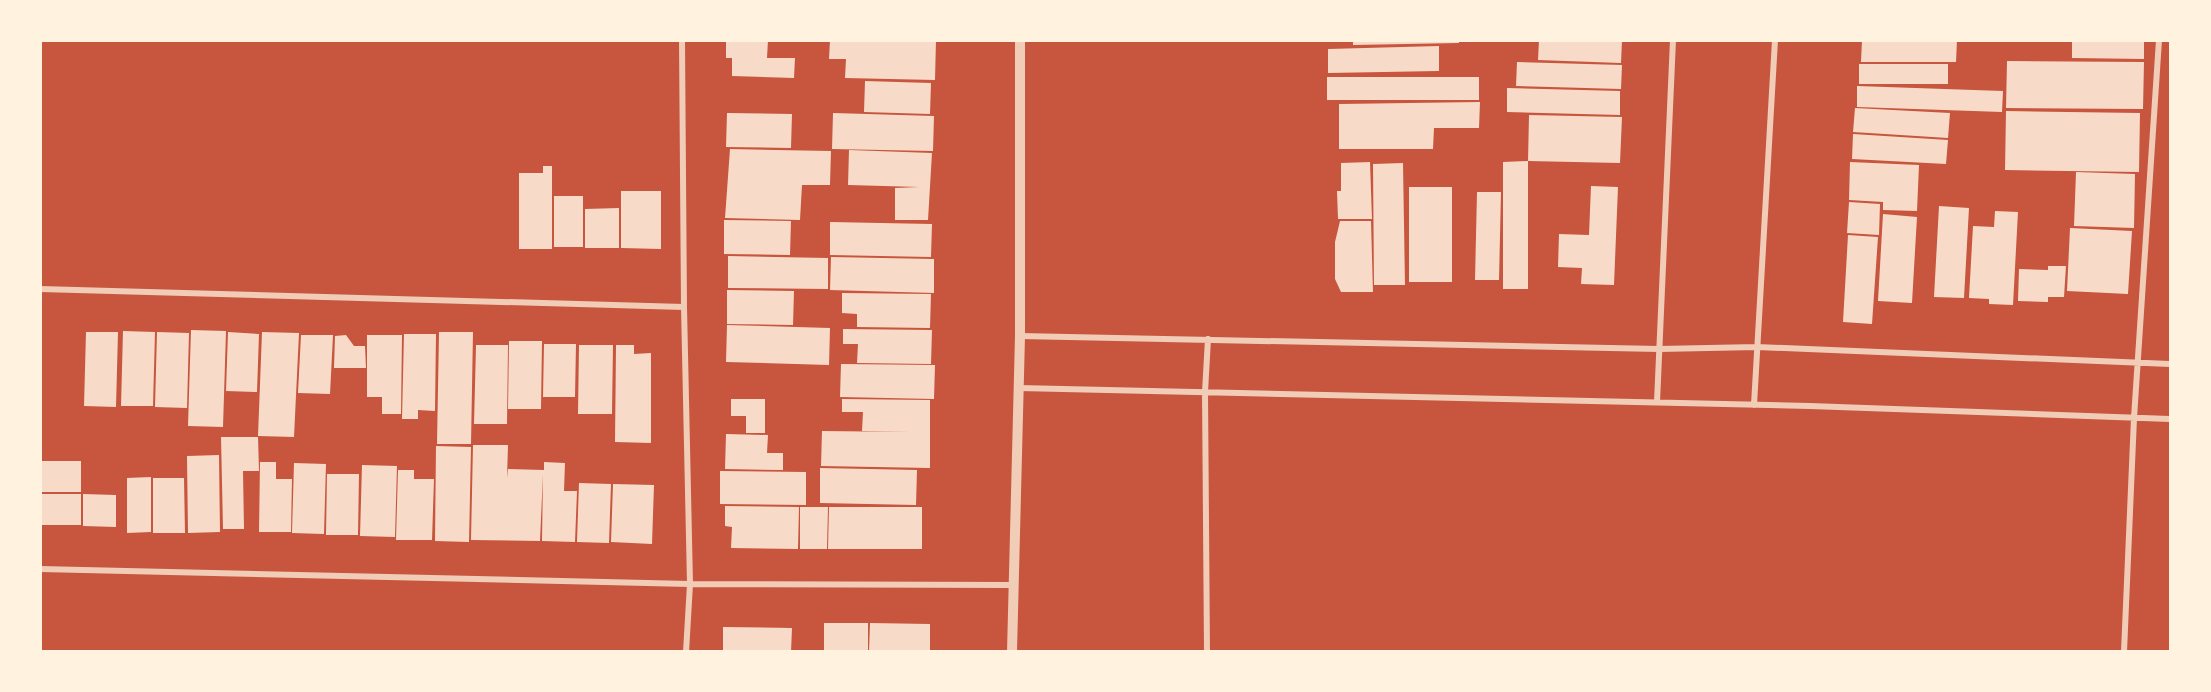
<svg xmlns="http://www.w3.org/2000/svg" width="2211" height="692" viewBox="0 0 2211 692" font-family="Figtree,sans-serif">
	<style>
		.building { fill: #f7dbc8 }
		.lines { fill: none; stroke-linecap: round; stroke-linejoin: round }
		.minor { stroke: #f1ccb7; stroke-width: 6 }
		.tertiary { stroke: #f1ccb7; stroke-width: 10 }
	</style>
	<rect width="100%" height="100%" fill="#c8553d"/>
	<path class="building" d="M726,40H768L767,58H795L794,78L732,76V58H726Z
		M830,40H936L935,80L845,78L846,59H829Z
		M1353,40H1459V43L1353,45Z
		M1539,40H1622L1621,63L1538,60Z
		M1862,40H1957L1956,62H1861Z
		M2072,40H2144V59L2072,58Z
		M1439,46V71L1328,73V49Z
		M2007,61L2144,62L2143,109L2006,108Z
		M1517,62L1622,65L1621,89L1516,86Z
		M1859,64H1948V84H1859Z
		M1327,77H1479V100H1327Z
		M865,81L931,83L930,114L864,112Z
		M1857,86L2003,91L2002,112L1857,107Z
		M1507,88L1620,91V115L1507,112Z
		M1480,102L1479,128H1434L1433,149H1339V104Z
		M1855,108L1950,113L1948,138L1853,132Z
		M2006,111L2140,113L2139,172L2005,170Z
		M727,113L792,114L791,148L726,147Z
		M833,113L934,116L933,151L832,149Z
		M1529,115L1622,117L1620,163L1528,161Z
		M1853,134L1948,140L1946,164L1852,159Z
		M730,149L831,151L830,185H802L800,220L725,218Z
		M849,150L932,153L928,220H895V188L919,187L848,185Z
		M1528,161V289H1503V162Z
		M1370,162L1372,219H1338L1337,191H1341V163Z
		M1850,162L1919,165L1917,211L1883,210V202L1849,200Z
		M1403,163L1405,285H1374L1373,164Z
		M543,166H552V249H519V173H543Z
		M2076,172L2135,174L2134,228L2074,226Z
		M1591,186L1618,187L1614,285L1581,284L1582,268L1558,267L1559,234L1589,235Z
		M1409,187H1452V282H1409Z
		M621,191H661V249L621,248Z
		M1477,192H1501L1499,280H1475Z
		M554,196H583V247H554Z
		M1849,202L1880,204L1879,235L1847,233Z
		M1939,206L1969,208L1964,298L1934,297Z
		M619,208V248H585V209Z
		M1995,211L2018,212L2013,305L1989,304V299L1969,298L1973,226L1994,227Z
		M1883,214L1917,217L1912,303L1878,301Z
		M724,220L791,221L790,255L724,254Z
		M1340,221H1371L1373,292H1341L1335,279V242Z
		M830,222L932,224L931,257L830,255Z
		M2070,228L2132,231L2128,294L2067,291Z
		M1848,235L1878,237L1872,324L1843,322Z
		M728,256L828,258V289L728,288Z
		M831,257L934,259V293L830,290Z
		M2048,266H2066L2064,297H2048V302L2018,301L2019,269L2048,270Z
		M727,290L794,291L793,325L727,324Z
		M842,293L931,294L930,328L857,327V314L842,313Z
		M727,325L830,328L829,365L726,362Z
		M843,329L932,330L931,364L857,363L858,344H843Z
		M191,330L226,331L223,427L188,426Z
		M123,331L155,332L153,406H121Z
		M86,332H118L116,407L84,406Z
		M157,332L189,333L187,408L155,407Z
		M228,332L259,334L257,392L226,391Z
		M262,332L299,333L294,437L258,436Z
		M439,332H473L471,444H437Z
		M404,334H436L435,411L418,410V419H402Z
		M301,335H333L330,394L298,393Z
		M346,335L354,346H365L366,368H334L335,336Z
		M367,335H402L401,414H382V397H367Z
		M509,341H542L541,409H508Z
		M544,344H576L575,397H543Z
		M476,345H508L507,424H474Z
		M579,345H613L612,414H578Z
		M616,345H634V354L651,353V443L615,442Z
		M841,364L935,365L934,399L840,397Z
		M731,399H765V433H746V416H731Z
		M842,399L930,400V468L821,466L822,431L911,432L862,431L863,412H842Z
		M726,434L768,435L767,453H783V470L725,469Z
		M221,437H258L259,471H243L244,529H223Z
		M473,445H508L507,478L508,469L544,470V462L565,463L564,491H577L575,542L542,541L543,474L540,541L471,540Z
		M436,446L471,447L469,542L435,541Z
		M219,455L220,532L188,533L187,456Z
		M40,461H81V492H40Z
		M260,462H276V479H292L291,532H259Z
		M294,463L326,464L324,534L292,533Z
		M362,465L397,466L395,537L360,536Z
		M820,468L917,470L916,505L820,503Z
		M398,470H414V479H434L432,540H396Z
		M720,471L806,472V505L720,504Z
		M327,474H359L358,535H326Z
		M151,477V532L127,533V478Z
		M153,478H184L185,533H153Z
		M579,483L611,484L609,543L577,542Z
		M613,484L654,485L652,544L611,542Z
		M40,494H81V525H40Z
		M83,494L116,495V527L83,526Z
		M725,506L799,507L798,549L731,548L732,527L725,526Z
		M800,507H828L827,549H800Z
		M829,507H922V549H828Z
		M824,623H868V652H824Z
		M870,623L930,624V652H869Z
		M723,627L792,628L791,652H723Z"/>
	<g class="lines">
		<path class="minor" d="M682,40L684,307L690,584L686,652
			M40,289L684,307
			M1020,336L1659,349L1757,347L2170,364
			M1019,388L1810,406L2170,419
			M1657,402L1673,40
			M1754,405L1775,40
			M40,569L690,584L1014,585
			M1207,652L1205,392L1208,339
			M2124,652L2134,418L2159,40"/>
		<path class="tertiary" d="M1012,652L1020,336V40"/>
	</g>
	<rect width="2211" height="692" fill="none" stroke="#fff3e0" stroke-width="84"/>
</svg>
